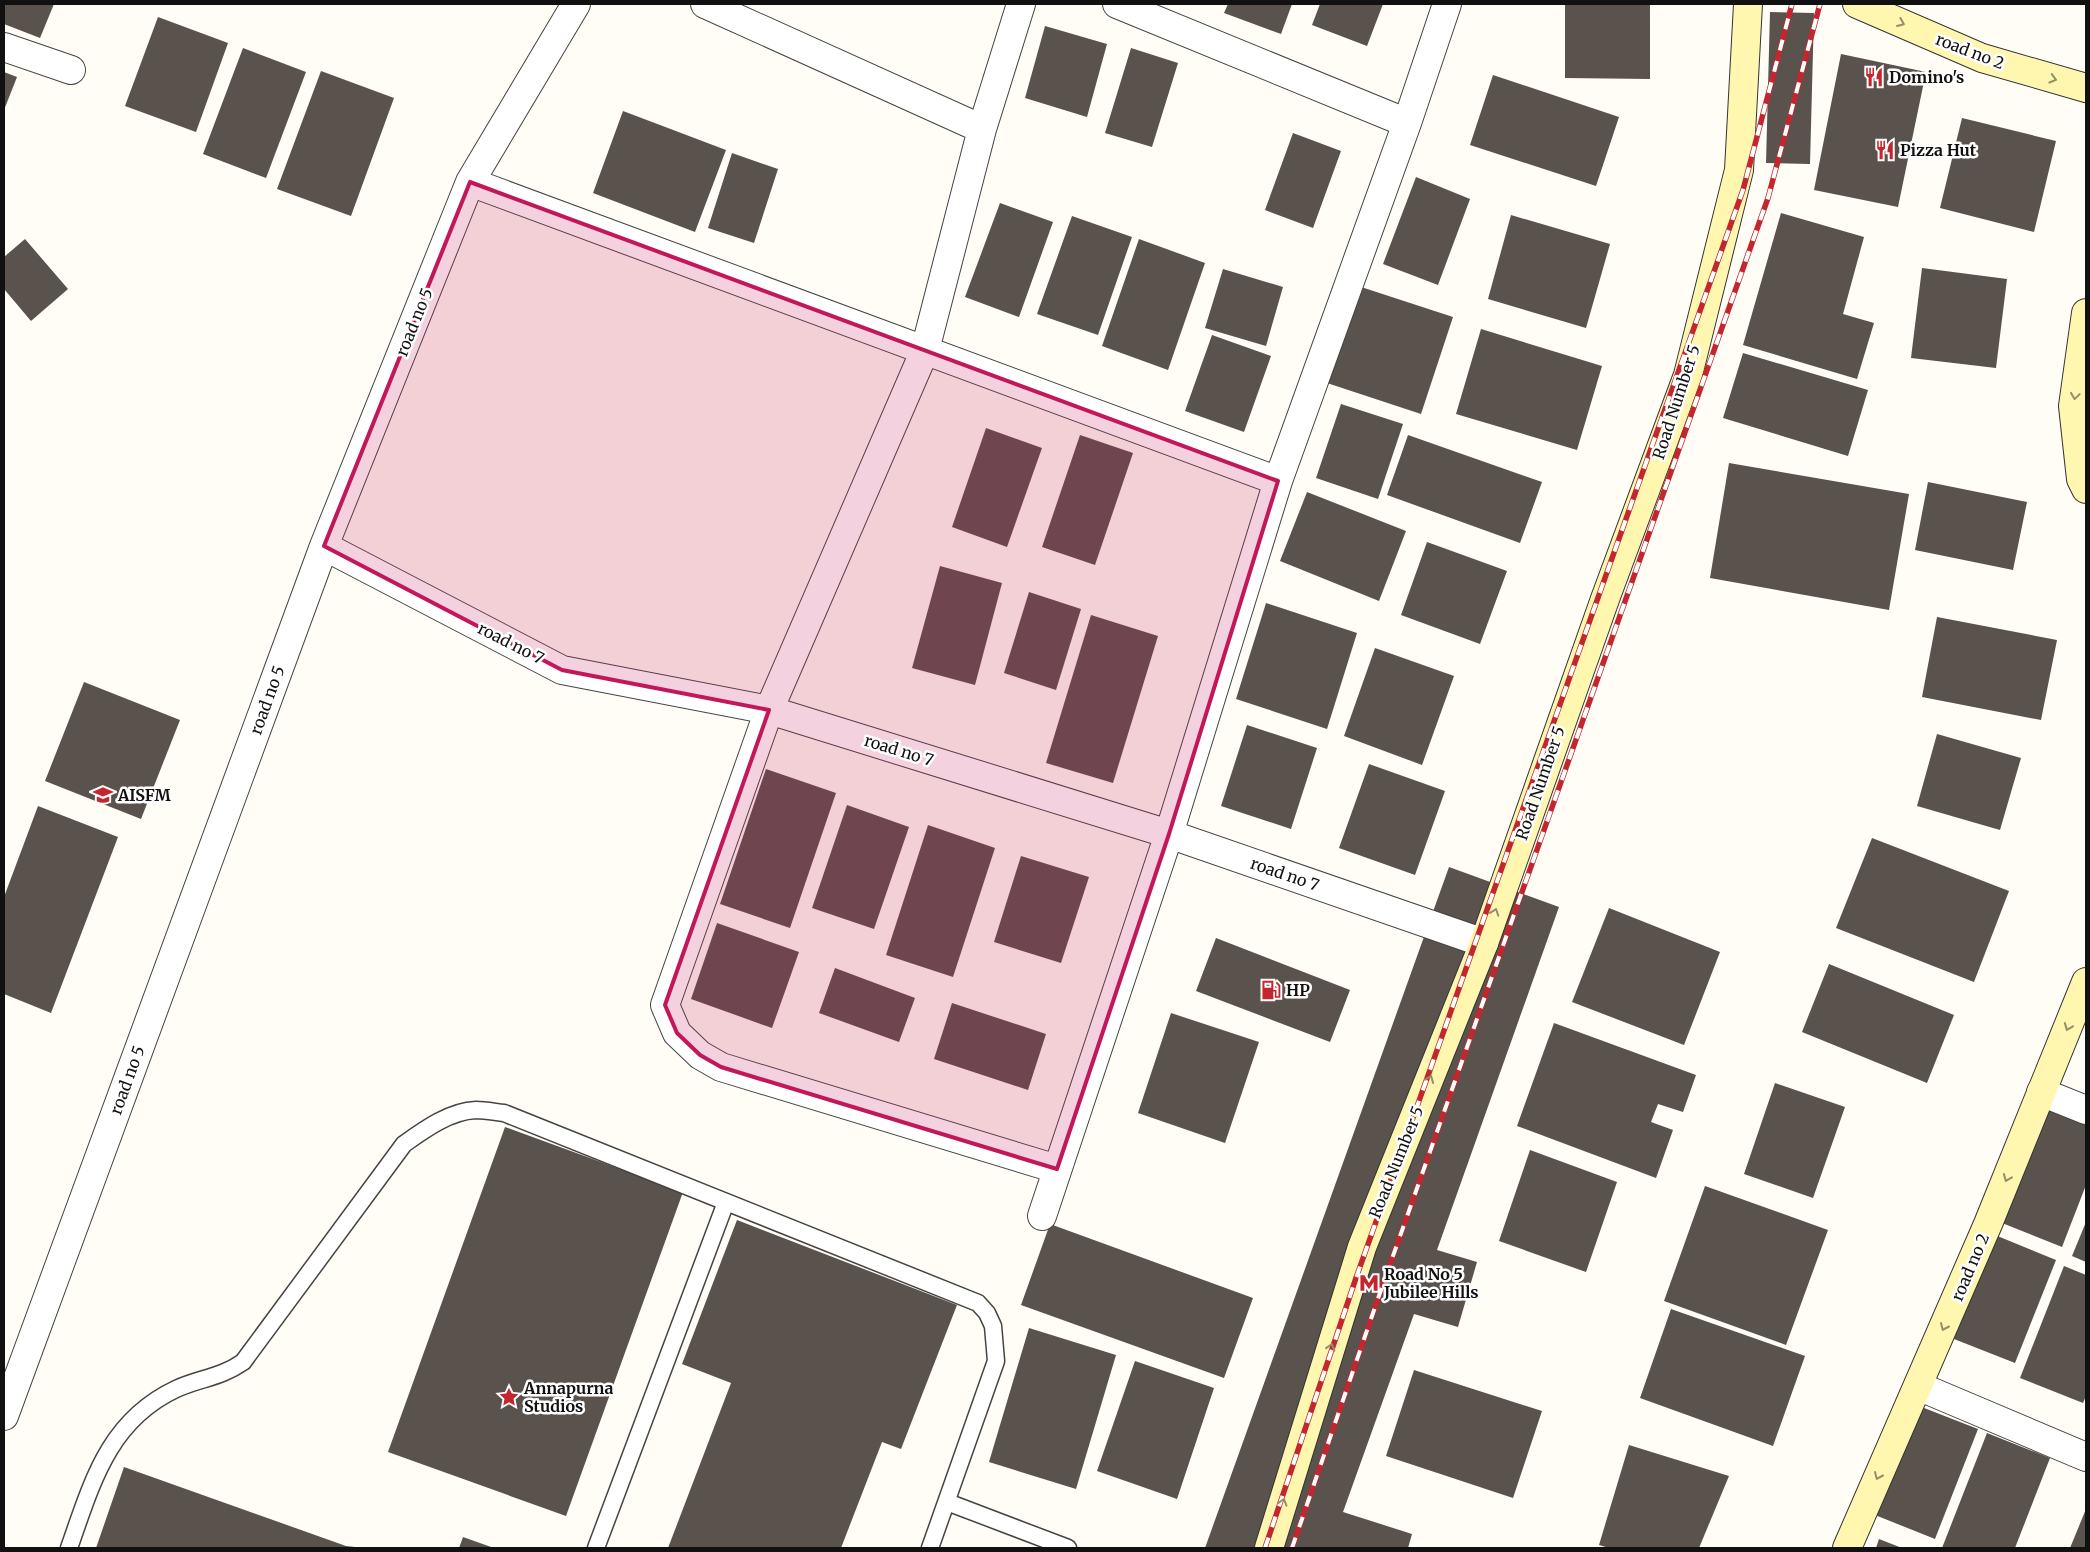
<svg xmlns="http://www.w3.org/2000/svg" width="2090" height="1552" viewBox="0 0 2090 1552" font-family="Merriweather,serif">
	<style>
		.building { fill: #5a524d }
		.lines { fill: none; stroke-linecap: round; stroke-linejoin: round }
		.lane-casing { stroke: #444; stroke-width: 19 }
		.street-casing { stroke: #444; stroke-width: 30 }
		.secondary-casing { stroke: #333; stroke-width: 30 }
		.lane { stroke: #fff; stroke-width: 16 }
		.street { stroke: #fff; stroke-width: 28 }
		.secondary { stroke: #fff6b0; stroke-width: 28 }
		.rail-casing { stroke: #c4262e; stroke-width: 5.5 }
		.rail { stroke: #fff; stroke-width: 4; stroke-dasharray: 11; stroke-linecap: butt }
		.oneway { stroke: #948f68 }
		.marked { fill: #c2185b; fill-opacity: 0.2; stroke: #c2185b; stroke-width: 4; stroke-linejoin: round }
		.labels { text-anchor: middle; stroke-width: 5; stroke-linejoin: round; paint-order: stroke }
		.street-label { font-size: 16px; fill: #111; stroke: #fff }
		.poi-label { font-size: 16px; font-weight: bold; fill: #111; stroke: #fff; text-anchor: start }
	</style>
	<rect width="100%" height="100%" fill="#fffdf5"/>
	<path class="building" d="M4,4H54L40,38L4,24Z
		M1228,4H1292L1281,34L1224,13Z
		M1320,4H1383L1367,46L1312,25Z
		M1565,4H1650V79L1565,78Z
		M1770,12L1814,13L1810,164L1766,163Z
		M158,17L228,43L196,132L125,106Z
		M1045,26L1107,44L1087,117L1025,98Z
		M243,48L306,72L266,178L203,154Z
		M1131,48L1178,63L1152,147L1105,133Z
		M1841,54L1926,72L1898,207L1814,190Z
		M321,71L394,98L351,216L277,189Z
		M4,72L17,77L4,110Z
		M1493,75L1619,117L1596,186L1470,145Z
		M623,111L726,150L695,232L593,193Z
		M1962,118L2056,141L2034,232L1940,208Z
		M1293,133L1341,151L1313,228L1265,210Z
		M732,153L778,169L754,243L708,228Z
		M1416,177L1470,199L1438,285L1383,264Z
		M1000,203L1053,222L1019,317L965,297Z
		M1781,213L1864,237L1843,314L1874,323L1857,379L1743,345Z
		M1511,215L1610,244L1586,328L1488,299Z
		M1072,216L1132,237L1098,335L1037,314Z
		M25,239L68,289L31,321L4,289V257Z
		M1139,239L1205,263L1168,370L1102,346Z
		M1922,268L2007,279L1996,368L1911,358Z
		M1223,269L1283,287L1266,346L1205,328Z
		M1358,286L1453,317L1421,414L1327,383Z
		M1481,329L1602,366L1577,450L1456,414Z
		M1212,335L1271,356L1244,432L1185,411Z
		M1743,353L1868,390L1848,456L1723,418Z
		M1341,404L1403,424L1378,499L1316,478Z
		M986,428L1042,448L1007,547L952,527Z
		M1080,435L1133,453L1095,565L1042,547Z
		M1408,435L1542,482L1520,543L1387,495Z
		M1729,463L1909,494L1889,610L1710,578Z
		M1928,482L2027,502L2013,570L1915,550Z
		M1307,492L1406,531L1379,601L1280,561Z
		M1427,542L1507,571L1480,644L1401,615Z
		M940,566L1002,583L975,685L912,668Z
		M1029,592L1081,609L1056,690L1004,673Z
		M1266,603L1357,633L1327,729L1236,699Z
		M1091,615L1158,636L1113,783L1046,763Z
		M1937,617L2057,640L2041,720L1922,697Z
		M1375,648L1454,676L1422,765L1344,736Z
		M84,682L180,720L141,819L45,781Z
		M1247,725L1317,748L1291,829L1221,806Z
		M1937,734L2021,758L2000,830L1917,806Z
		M1369,764L1445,791L1415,875L1339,848Z
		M766,769L836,793L790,928L720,904Z
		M847,805L909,827L874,929L812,908Z
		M38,806L118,837L51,1013L4,994V897Z
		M928,825L995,848L953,977L886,955Z
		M1872,838L2009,891L1974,982L1836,928Z
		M1021,856L1089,877L1061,963L994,942Z
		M1449,867L1559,907L1437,1250L1477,1262L1458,1327L1414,1314L1343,1512L1412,1534L1408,1548H1205Z
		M1609,908L1720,952L1684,1045L1572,1002Z
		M717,923L799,952L772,1028L691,999Z
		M1216,938L1350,990L1330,1042L1196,991Z
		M1829,964L1954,1015L1927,1083L1802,1032Z
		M835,968L915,998L899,1042L819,1013Z
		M952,1003L1046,1034L1028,1090L934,1059Z
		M1171,1013L1259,1042L1225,1143L1138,1113Z
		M1554,1023L1696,1075L1683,1112L1658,1104L1651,1122L1673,1130L1656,1178L1517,1126Z
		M1775,1083L1845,1107L1813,1198L1744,1174Z
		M2042,1107L2086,1125V1185L2062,1247L1997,1221Z
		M505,1127L683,1192L566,1516L388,1452Z
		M1530,1150L1617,1182L1586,1272L1499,1241Z
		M1705,1186L1828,1230L1786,1345L1664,1301Z
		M737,1220L957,1305L901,1449L882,1442L841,1548H668L731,1383L682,1364Z
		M2086,1222V1262L2072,1256Z
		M1050,1224L1253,1298L1224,1378L1021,1305Z
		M1995,1235L2056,1260L2015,1363L1954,1339Z
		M2064,1266L2086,1275V1396L2083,1403L2020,1378Z
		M1671,1309L1805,1356L1773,1446L1640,1398Z
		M1029,1328L1116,1355L1076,1489L989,1462Z
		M1135,1361L1214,1388L1177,1499L1097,1471Z
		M1414,1370L1542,1411L1513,1498L1386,1456Z
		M1919,1406L1978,1429L1935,1539L1875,1515Z
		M1987,1433L2050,1458L2015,1548H1942Z
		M1629,1445L1729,1476L1699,1548H1609L1599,1545Z
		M124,1467L346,1546L355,1547V1548H96Z
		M2086,1509V1548H2070Z
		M463,1537L494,1548H459Z
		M1879,1539L1902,1548H1876Z"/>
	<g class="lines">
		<defs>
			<path id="lane" d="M947,1502L1068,1548
				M69,1548C92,1483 108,1421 176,1389C200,1378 220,1378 243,1362L404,1144C425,1129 450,1111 476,1110C485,1110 495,1112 504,1113L978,1303L987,1313L993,1326L996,1361L930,1548
				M596,1548L726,1202"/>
			<path id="street" d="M705,4L982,129
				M1021,4L982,129L925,350L769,710L665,1005L677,1033L700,1055L721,1067L1057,1169
				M1117,4L1407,123
				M4,47L71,70
				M470,182L1278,481
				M324,546L562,670L769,710L1169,834L1484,943
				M2041,1092L2086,1110
				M1042,1216L1169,834L1278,481L1407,123L1447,4
				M1918,1386L2086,1457
				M4,1416L324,546L470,182L576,4"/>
			<path id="secondary" d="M1857,4L1982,58L2086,88
				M2086,313L2073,406L2081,479L2086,489
				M1269,1548L1362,1247L1484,943L1605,599L1688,375L1739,170L1748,4
				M1847,1548L1988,1224L2086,982"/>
		</defs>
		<use href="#lane" class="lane-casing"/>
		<use href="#street" class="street-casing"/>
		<use href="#secondary" class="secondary-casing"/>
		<use href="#lane" class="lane"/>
		<use href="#street" class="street"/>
		<use href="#secondary" class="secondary"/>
		<defs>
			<path id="rail" d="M1265,1548L1356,1278L1743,190L1792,4
				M1292,1548L1382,1287L1768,198L1820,4"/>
		</defs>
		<use href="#rail" class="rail-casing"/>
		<use href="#rail" class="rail"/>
	</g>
	<defs><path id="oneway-chevron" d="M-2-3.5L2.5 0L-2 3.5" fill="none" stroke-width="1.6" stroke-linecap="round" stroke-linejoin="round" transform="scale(1.25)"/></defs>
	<g class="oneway">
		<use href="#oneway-chevron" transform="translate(1901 23) rotate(23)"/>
		<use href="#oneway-chevron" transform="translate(2053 79) rotate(16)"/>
		<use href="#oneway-chevron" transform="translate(2075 396) rotate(98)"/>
		<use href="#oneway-chevron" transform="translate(1495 912) rotate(-71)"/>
		<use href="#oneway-chevron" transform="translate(2068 1027) rotate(112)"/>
		<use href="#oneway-chevron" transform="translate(1430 1079) rotate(-68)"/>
		<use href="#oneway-chevron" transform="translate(2007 1178) rotate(112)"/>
		<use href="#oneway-chevron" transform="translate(1944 1327) rotate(114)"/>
		<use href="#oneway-chevron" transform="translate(1331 1347) rotate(-73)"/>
		<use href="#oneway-chevron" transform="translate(1878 1476) rotate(114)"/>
		<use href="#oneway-chevron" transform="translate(1283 1502) rotate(-73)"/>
	</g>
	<path class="marked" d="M470,182L1278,481L1169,834L1057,1169L721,1067L700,1055L677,1033L665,1005L769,710L562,670L324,546Z"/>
	<defs>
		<symbol id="restaurant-bare" viewBox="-9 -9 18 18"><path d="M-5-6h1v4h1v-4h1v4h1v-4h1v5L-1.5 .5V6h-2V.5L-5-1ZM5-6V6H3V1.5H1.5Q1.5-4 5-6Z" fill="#c4262e" stroke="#fff" stroke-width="2.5" paint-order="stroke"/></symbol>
		<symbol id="school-bare" viewBox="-9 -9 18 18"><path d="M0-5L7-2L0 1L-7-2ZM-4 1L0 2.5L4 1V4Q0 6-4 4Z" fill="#c4262e" stroke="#fff" stroke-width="2.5" paint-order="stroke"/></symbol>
		<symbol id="fuel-bare" viewBox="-9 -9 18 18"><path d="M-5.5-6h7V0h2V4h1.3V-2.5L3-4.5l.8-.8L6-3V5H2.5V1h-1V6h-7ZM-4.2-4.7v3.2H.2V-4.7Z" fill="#c4262e" stroke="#fff" stroke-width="2.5" paint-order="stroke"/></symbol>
		<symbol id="metro-bare" viewBox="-9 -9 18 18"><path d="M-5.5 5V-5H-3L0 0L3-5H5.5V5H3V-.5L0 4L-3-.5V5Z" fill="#c4262e" stroke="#fff" stroke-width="2.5" paint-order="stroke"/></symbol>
		<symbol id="sight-bare" viewBox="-9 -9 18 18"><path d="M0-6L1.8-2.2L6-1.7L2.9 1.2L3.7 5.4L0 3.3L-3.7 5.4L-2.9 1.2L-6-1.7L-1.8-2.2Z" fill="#c4262e" stroke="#fff" stroke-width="2.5" paint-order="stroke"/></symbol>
	</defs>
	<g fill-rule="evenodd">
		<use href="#restaurant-bare" x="1860" y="63" width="28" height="28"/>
		<use href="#restaurant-bare" x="1871" y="136" width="28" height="28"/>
		<use href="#school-bare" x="89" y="781" width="28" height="28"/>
		<use href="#fuel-bare" x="1257" y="976" width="28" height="28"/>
		<use href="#metro-bare" x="1355" y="1269" width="28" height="28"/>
		<use href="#sight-bare" x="495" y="1383" width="28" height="28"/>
	</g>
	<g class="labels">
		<g class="street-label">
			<text transform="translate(1970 51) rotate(21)" y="6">road no 2</text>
			<text transform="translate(414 322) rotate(-68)" y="6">road no 5</text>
			<text transform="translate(1676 402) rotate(-72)" y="6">Road Number 5</text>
			<text transform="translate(511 643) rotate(27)" y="6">road no 7</text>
			<text transform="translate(267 700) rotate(-70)" y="6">road no 5</text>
			<text transform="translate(899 750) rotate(17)" y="6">road no 7</text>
			<text transform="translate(1540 783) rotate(-71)" y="6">Road Number 5</text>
			<text transform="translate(1285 874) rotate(19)" y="6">road no 7</text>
			<text transform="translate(127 1080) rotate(-70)" y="6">road no 5</text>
			<text transform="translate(1396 1162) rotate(-68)" y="6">Road Number 5</text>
			<text transform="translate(1970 1267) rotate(-67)" y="6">road no 2</text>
		</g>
		<g class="poi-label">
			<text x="1889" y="83">Domino's</text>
			<text x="1900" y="156">Pizza Hut</text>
			<text x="118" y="801">AISFM</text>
			<text x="1286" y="996">HP</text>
			<text x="1384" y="1280">Road No 5<tspan x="1384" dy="18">Jubilee Hills</tspan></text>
			<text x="524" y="1394">Annapurna<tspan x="524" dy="18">Studios</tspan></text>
		</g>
	</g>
	<rect width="2090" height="1552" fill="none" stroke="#111111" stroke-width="10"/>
</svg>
